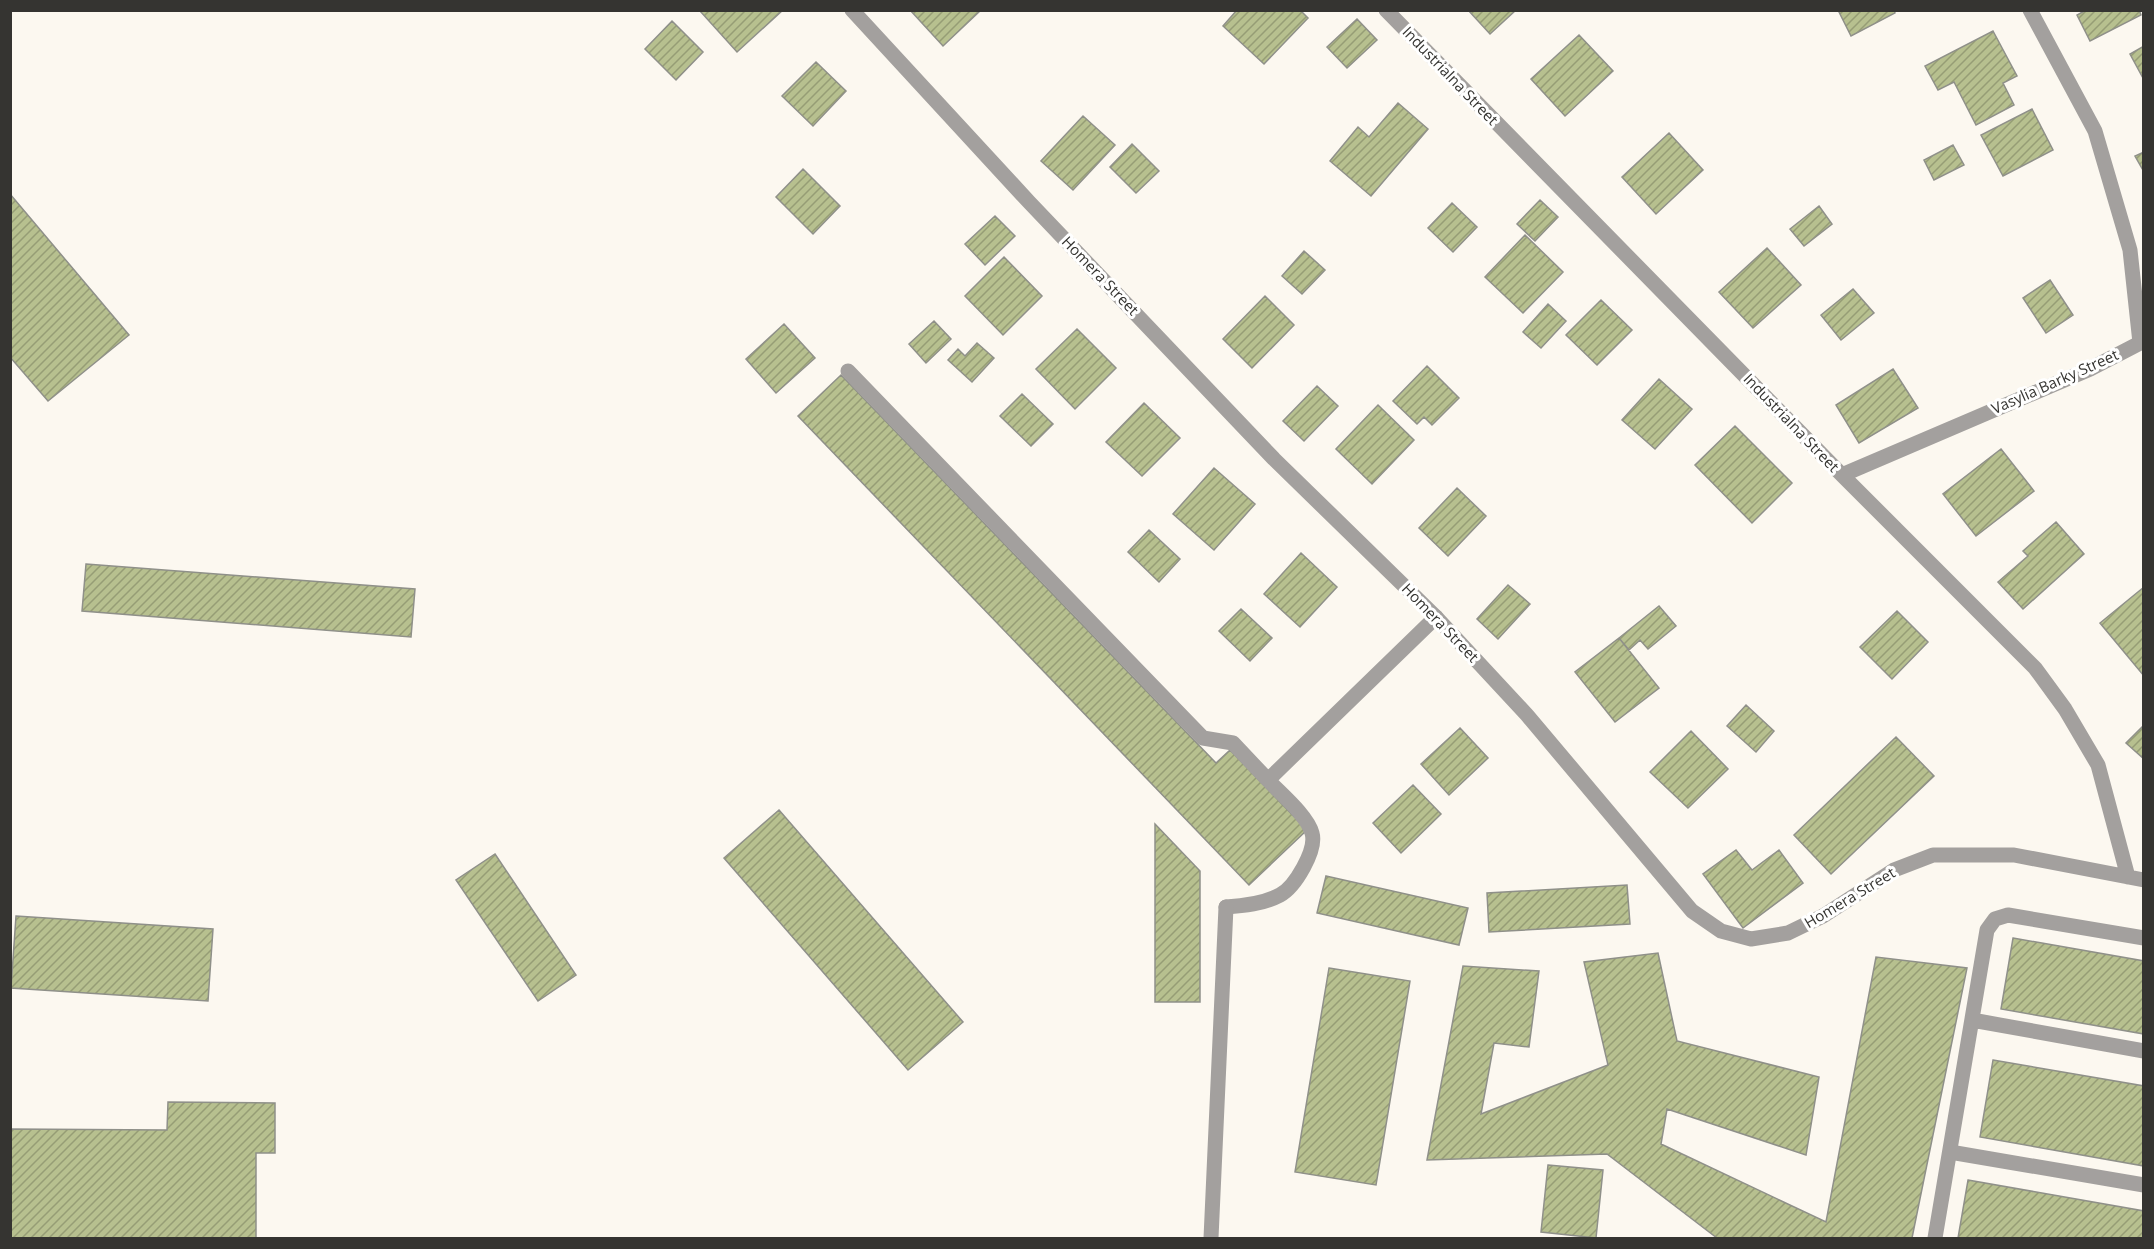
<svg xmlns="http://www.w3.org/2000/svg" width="2154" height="1249" viewBox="0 0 2154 1249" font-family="'Open Sans',sans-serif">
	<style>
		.building { fill: url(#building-hatch); stroke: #8f9089; stroke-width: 1.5 }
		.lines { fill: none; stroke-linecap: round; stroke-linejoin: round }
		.lane { stroke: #a3a09e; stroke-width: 15 }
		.street { stroke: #a3a09e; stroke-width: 15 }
		.labels { text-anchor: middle; stroke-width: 6; stroke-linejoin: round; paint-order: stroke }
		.street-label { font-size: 15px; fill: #353431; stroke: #fff }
	</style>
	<defs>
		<pattern id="building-hatch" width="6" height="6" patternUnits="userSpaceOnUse" patternTransform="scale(1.5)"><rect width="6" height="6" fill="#b7c08f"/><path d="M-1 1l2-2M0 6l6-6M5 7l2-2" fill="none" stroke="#969d75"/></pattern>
	</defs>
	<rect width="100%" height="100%" fill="#fcf8f0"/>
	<path class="building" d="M783,10L737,52L700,11V10Z
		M910,10H981L943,46Z
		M1237,10H1300L1308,18L1264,64L1223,26Z
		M1468,10H1516L1490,34Z
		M1838,10H1894L1895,13L1851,36Z
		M2086,10H2139L2141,15L2090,41L2077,15Z
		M1357,19L1377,40L1347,68L1327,47Z
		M672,21L703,52L676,80L645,49Z
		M1993,31L2017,76L2003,83L2014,105L1976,125L1954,82L1938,90L1925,66Z
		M1579,35L1613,71L1565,116L1531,79Z
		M2144,46V80L2130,54Z
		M816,62L846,91L813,126L782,96Z
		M1398,103L1428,129L1371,196L1330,161L1358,127L1369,137Z
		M2032,109L2053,150L2003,176L1981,135Z
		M1083,116L1115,145L1073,190L1041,161Z
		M1669,133L1703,170L1656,214L1622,177Z
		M1132,144L1159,171L1136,193L1110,167Z
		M1953,145L1964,165L1934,180L1924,160Z
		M2144,152V172L2135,156Z
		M803,169L840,206L813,234L776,197Z
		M10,194L129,335L48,401L10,357Z
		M1540,200L1558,217L1535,241L1517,224Z
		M1452,203L1477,227L1453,252L1428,228Z
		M1819,206L1832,224L1804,246L1790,229Z
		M995,216L1015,236L985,265L965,244Z
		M1525,235L1563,272L1523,313L1485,277Z
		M1767,248L1801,285L1753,328L1719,292Z
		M1304,251L1325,270L1302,294L1282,276Z
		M1004,257L1042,296L1003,335L965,296Z
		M2050,280L2073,315L2046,333L2023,298Z
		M1853,289L1874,313L1841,340L1821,315Z
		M1265,296L1294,325L1252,368L1223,339Z
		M1601,300L1632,330L1597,365L1566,335Z
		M1548,304L1566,321L1541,348L1523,332Z
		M934,321L951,339L926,363L909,344Z
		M784,324L815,358L776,393L746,359Z
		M1077,329L1116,368L1075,409L1036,369Z
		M977,343L994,358L972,382L948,360L958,349L965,356Z
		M1427,366L1459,398L1432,425L1424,417L1417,424L1393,401Z
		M1893,369L1918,408L1859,443L1836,405Z
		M841,375L1216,763L1230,750L1307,830L1249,885L798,416Z
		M1659,379L1692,409L1655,449L1622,420Z
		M1317,386L1338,406L1304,441L1283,421Z
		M1022,394L1053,424L1031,446L1000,416Z
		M1144,403L1180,438L1142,476L1106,442Z
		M1378,405L1414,440L1372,484L1336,449Z
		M1735,426L1792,483L1752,523L1695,465Z
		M2001,449L2034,491L1976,536L1943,494Z
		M1214,468L1255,504L1214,550L1173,514Z
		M1457,488L1486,516L1448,556L1419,528Z
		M2056,522L2084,554L2023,609L1998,582L2028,556L2023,551Z
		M1149,530L1180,559L1159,582L1128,552Z
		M1301,553L1337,587L1300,627L1264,594Z
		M86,564L415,589L411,637L82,611Z
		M1508,585L1530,604L1498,639L1477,619Z
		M2144,587V676L2100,623Z
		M1659,606L1676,626L1648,649L1640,640L1629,650L1619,638Z
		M1241,609L1272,638L1250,661L1219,631Z
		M1897,611L1928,642L1892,679L1860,647Z
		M1619,638L1659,688L1615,722L1575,672Z
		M1746,705L1774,731L1756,752L1727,726Z
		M2144,725V759L2126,743Z
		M1460,728L1488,758L1449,795L1421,764Z
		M1691,731L1728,769L1688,808L1650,772Z
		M1896,737L1934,776L1831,874L1794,835Z
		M1413,785L1441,814L1401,853L1373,823Z
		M779,810L963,1022L908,1070L724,858Z
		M1155,824L1200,871V1002H1155Z
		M1736,850L1752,870L1779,850L1803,883L1743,928L1703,874Z
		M495,854L576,975L538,1001L456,880Z
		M1326,876L1468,908L1459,945L1317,913Z
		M1627,885L1630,924L1489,932L1487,893Z
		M16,916L213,929L208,1001L11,988Z
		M2013,938L2144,961V1034L2001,1009Z
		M1658,953L1677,1041L1819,1077L1806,1155L1667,1109L1661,1144L1826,1222L1876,957L1967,968L1912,1238H1717L1607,1154L1427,1160L1463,966L1539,971L1529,1047L1494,1043L1481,1114L1608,1065L1584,962Z
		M1329,968L1410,981L1376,1185L1295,1172Z
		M1993,1060L2144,1086V1166L1980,1137Z
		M168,1102L275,1103V1153H256V1238H10V1129L167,1130Z
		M1548,1165L1603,1170L1596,1238L1541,1232Z
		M1968,1180L2144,1211V1238H1958Z"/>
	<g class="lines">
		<path class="lane" d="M848,371L1203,738L1233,743L1268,780L1436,617
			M1226,907C1244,906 1263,904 1280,895C1295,887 1317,850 1312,833C1307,815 1280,793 1268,780
			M1972,1020L2144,1051
			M1950,1152L2144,1185
			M1935,1238L1987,930L1995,919L2008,915L2144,938"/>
		<path class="street" d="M852,10L1029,202L1274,459L1436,617L1527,715L1692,911L1721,931L1751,939L1788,933L1823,916L1894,870L1933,855H2014L2144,880
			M1386,10L1842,475L2035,668L2065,709L2098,765L2128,877
			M1842,475L2090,369L2140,343L2130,250L2095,131L2030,10
			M1211,1238L1226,907"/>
	</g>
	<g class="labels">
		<g class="street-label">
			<text transform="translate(1450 76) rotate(46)" y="5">Industrialna Street</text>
			<text transform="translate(1100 276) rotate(46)" y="5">Homera Street</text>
			<text transform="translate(2055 382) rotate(-24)" y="5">Vasylia Barky Street</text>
			<text transform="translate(1791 423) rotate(46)" y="5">Industrialna Street</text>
			<text transform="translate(1440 623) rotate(46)" y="5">Homera Street</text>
			<text transform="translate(1850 898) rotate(-31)" y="5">Homera Street</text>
		</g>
	</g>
	<rect width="2154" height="1249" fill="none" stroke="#353431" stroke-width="24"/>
</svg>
